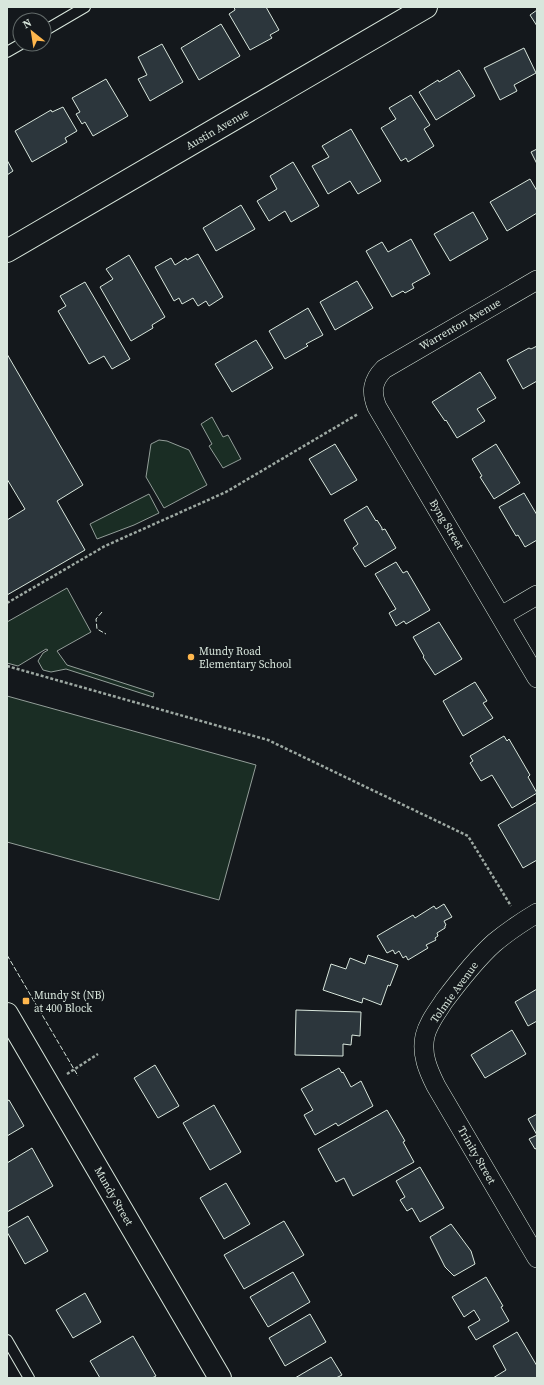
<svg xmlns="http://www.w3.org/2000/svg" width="544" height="1385" viewBox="0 0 544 1385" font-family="'Source Serif 4',serif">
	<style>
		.green { fill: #1a2d24; stroke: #939e99 }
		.building { fill: #2c363c; stroke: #d8e6dc }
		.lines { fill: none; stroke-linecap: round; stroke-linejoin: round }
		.service-casing { stroke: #d8e6dc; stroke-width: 12 }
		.minor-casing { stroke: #d8e6dc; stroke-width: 20 }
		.tertiary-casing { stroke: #d8e6dc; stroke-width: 24 }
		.secondary-casing { stroke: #d8e6dc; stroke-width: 24 }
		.path { stroke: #9da8a2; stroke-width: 2.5; stroke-dasharray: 3 2; stroke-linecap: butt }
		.service { stroke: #14181c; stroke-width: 10 }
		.minor { stroke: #14181c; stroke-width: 19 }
		.tertiary { stroke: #14181c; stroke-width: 22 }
		.secondary { stroke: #14181c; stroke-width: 22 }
		.fence { stroke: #d8e6dc; stroke-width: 1; stroke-dasharray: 5 2; stroke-linecap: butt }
		.poi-dot { fill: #ffb74d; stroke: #14181c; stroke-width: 1.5 }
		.labels { text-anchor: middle; stroke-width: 3; stroke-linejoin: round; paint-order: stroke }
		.street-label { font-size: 11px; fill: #d8e6dc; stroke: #14181c }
		.poi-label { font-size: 11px; fill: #d8e6dc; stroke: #14181c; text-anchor: start }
	</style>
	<rect width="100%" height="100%" fill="#14181c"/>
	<path class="green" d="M212,417L223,437L228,435L241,459L223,468L209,446L212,444L201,424Z
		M159,440L167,441L189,450L207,485L164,508L146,477L151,444Z
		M149,494L159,513L134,525L97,539L90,524Z
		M67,588L91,632L57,651L67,665L154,693L153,697L66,669L51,672L43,670L38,661L43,653L48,650L46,649L18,666L7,663V622Z
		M7,696L256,765L219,900L7,842Z"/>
	<path class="building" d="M234,7H266L279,30L270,35L272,38L250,50L229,14L235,10Z
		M537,10V26L530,15Z
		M221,24L240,56L199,80L181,48Z
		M162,44L183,82L150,101L138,79L147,75L138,57Z
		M524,48L536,73L514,85L517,91L500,100L484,68Z
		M459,70L475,96L436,120L419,92L438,80L439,82Z
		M106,79L128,116L93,136L85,122L82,124L76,114L80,112L72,98Z
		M411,95L430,125L424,129L434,146L408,162L406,158L401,161L381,128L396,119L389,108Z
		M63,107L77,131L65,138L67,142L32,162L15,131L51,110L52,112Z
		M351,129L381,181L358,194L350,181L328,194L312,166L329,157L322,146Z
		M537,149V164L531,152Z
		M7,160L13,171L7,175Z
		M293,162L319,206L291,222L285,211L269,221L257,201L277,189L270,176Z
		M530,179L537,191V213L507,231L490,202Z
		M241,205L255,229L216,251L203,228Z
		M473,212L488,239L450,261L434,234Z
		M411,239L430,274L412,284L414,288L405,293L403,291L392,297L366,251L382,242L388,252Z
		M198,254L223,297L209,306L206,301L198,306L193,298L182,304L179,298L174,301L155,267L171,258L175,265L186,258L187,260Z
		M129,255L165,317L152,325L153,328L131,341L100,287L113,279L106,269Z
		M357,281L373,308L335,330L320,302Z
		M85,282L130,359L112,369L104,356L89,364L58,311L66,306L60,296Z
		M308,308L323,335L306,344L308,346L285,359L269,331Z
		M256,340L273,368L232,392L215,364Z
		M537,346V381L523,389L507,360L529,348L531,349Z
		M7,354L83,485L57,501L85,550L7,595V520L25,509L7,479Z
		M480,372L496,398L477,409L485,421L457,438L446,420L445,421L432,402Z
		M335,444L357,480L331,495L309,459Z
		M496,444L520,483L494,499L480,477L482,476L472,459Z
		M524,493L537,515V540L525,547L518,535L516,536L499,507Z
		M367,506L376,521L377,520L382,528V530L385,529L396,548L365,567L353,548L358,544L344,520Z
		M396,562L403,573L407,571L430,610L406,624L404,621L396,626L389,613L396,609L375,574Z
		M439,622L462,659L435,675L423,657L424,656L413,637Z
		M475,682L487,701L483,703L493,718L463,736L443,701Z
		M504,736L507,741L509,739L530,775L528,777L537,793L512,808L492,775L481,781L470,763L473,761L470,756Z
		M537,802V860L523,868L498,825Z
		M444,904L452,917L444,921L446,925L445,926V928L437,933L438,936L435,938L436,940L426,945L428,948L408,960L406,956L403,958L399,951L395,954L393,950L387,953L377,936L413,915L415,918L434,906L436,909Z
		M368,955L398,965L390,986L388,985L381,1005L363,998L362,1003L323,990L331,964L346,969L350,958L365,964Z
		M537,989V1021L528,1026L515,1002Z
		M296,1010L361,1012L360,1036L352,1035L351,1045L343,1044V1056L295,1055Z
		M512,1030L526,1054L485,1078L471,1055Z
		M155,1065L179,1106L158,1118L134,1078Z
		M339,1068L342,1073L343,1072L351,1087L361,1081L373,1106L338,1126L336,1123L315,1135L304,1115L313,1110L301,1089Z
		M9,1100L24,1126L7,1136V1101Z
		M214,1105L241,1152L210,1170L183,1123Z
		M387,1110L405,1141L403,1142L414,1162L353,1196L344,1178L336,1182L318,1149Z
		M537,1114V1148L535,1149L529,1139L537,1135L528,1119Z
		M32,1148L53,1186L7,1212V1163Z
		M420,1167L444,1208L420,1222L412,1208L407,1211L400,1200L405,1197L396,1181Z
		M226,1183L250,1224L224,1239L200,1198Z
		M28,1216L48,1251L25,1264L7,1232V1228Z
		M284,1221L304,1255L244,1289L224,1255Z
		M451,1224L471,1251L475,1264L454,1276L445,1267L430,1237Z
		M293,1272L310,1302L268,1327L250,1297Z
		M486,1277L503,1306L501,1307L509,1321L476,1340L468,1327L480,1320L474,1310L464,1317L452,1297Z
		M85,1293L101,1322L73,1338L56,1310Z
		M310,1314L326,1342L285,1366L269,1338Z
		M517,1332L537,1366V1378H493L506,1370L493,1346Z
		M133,1336L156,1376L152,1378H100L90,1361Z
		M331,1357L342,1375L336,1378H295Z"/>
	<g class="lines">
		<defs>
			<path id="service" d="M44,31L85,7
				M7,52L21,44
				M7,1340L29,1378"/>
			<path id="minor" d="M537,280L384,369C372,381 371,392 377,407L537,678
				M501,616L537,595
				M537,913C522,922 507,932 494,943C475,960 459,981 444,1001C437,1012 428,1023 425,1036C421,1054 428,1070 436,1086L537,1258"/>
			<path id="tertiary" d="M7,1014L220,1378"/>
			<path id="secondary" d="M7,251L426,7"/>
		</defs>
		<use href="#service" class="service-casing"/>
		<use href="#minor" class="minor-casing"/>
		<use href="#tertiary" class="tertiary-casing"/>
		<use href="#secondary" class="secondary-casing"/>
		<path class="path" d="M7,603L105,546L226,492L358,414
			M7,666L268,740L468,836L511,906
			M67,1074L98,1054"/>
		<use href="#service" class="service"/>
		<use href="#minor" class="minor"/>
		<use href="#tertiary" class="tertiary"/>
		<use href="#secondary" class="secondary"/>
		<path class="fence" d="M102,612L96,619L97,629L106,634
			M7,955L78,1076"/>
	</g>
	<g class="poi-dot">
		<circle cx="191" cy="657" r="4"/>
		<rect x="22" y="997" width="8" height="8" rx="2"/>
	</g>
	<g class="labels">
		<g class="street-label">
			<text transform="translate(217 129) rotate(-30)" y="4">Austin Avenue</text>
			<text transform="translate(460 324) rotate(-30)" y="4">Warrenton Avenue</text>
			<text transform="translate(447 524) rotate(59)" y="4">Byng Street</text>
			<text transform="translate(454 992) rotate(-54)" y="4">Tolmie Avenue</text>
			<text transform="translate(477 1155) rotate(60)" y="4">Trinity Street</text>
			<text transform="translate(114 1196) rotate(60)" y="4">Mundy Street</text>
		</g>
		<g class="poi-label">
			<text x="199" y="655">Mundy Road<tspan x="199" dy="13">Elementary School</tspan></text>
			<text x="34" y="999">Mundy St (NB)<tspan x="34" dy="13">at 400 Block</tspan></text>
		</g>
	</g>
	<rect width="544" height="1385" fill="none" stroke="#d8e6dc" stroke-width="16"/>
	<g transform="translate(32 32) rotate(330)"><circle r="19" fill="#14181c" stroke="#626a69"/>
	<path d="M0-3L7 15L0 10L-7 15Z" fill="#ffb74d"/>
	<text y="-6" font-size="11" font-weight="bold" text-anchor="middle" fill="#d8e6dc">N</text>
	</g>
</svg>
